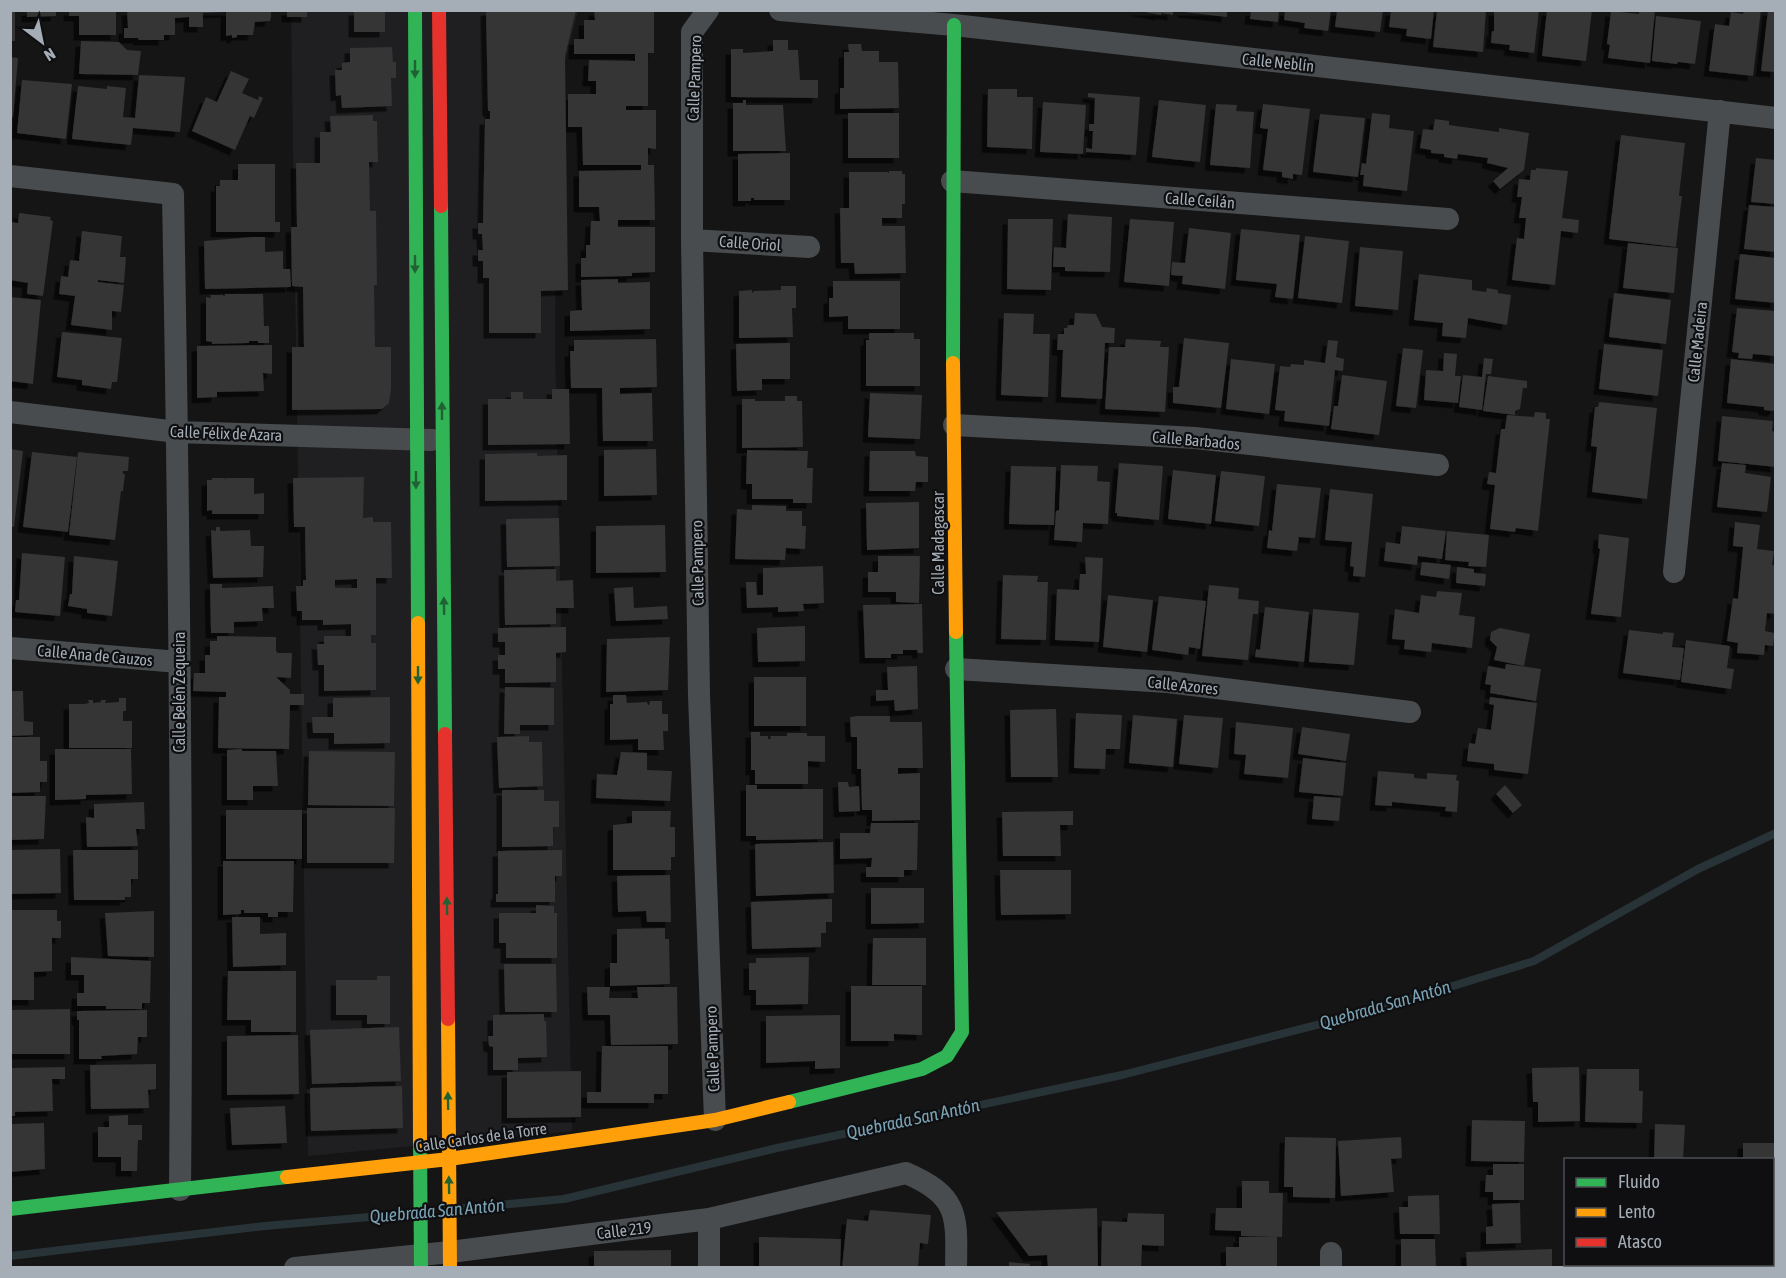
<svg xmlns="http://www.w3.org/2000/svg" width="1786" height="1278" viewBox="0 0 1786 1278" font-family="'Asap Condensed',sans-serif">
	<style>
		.built { fill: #1f1f21 }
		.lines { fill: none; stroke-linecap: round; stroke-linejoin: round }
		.stream { stroke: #283338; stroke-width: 8 }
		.building { fill: #343436; fill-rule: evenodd; filter: url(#shadow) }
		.street { stroke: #494c4e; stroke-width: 22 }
		.fast { stroke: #30b455; stroke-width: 14 }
		.slow { stroke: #ff9f0a; stroke-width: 14 }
		.jam { stroke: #e5322d; stroke-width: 14 }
		.oneway { fill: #206233 }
		.labels { text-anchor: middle; stroke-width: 4.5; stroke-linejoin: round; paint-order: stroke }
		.street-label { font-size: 16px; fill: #a5aeb7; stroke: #0f0f11 }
		.water-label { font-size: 18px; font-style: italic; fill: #7aa3b5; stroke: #0f0f11 }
	</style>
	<defs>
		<filter id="shadow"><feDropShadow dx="-5.5" dy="5.5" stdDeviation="0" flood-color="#0009"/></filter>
	</defs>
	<rect width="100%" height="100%" fill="#151515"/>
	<path class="built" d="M291,11H578L557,93L555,346L572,1131L308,1156Z"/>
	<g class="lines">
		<path class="stream" d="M455,1209L564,1199L777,1148L1122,1075L1375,1010L1534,961L1698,869L1776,833
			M10,1256L265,1226L416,1213"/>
	</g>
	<path class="building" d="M10,10H15V41H10Z
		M27,10H56V16L27,17Z
		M69,10H116V35H79V16H69Z
		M127,10H271V17L270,21L255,22L253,35H237V37L232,38V35L226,36V12L203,13V27H189V17L175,18V35H164V40H139L138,38H124V28H128Z
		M287,10H307V17H287Z
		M354,10H385V32H354Z
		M486,10H576L565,56L568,290L541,291V333H489V278H483V261H478V250H483L482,234H478V223H483L485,119H490V111H488Z
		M594,10H654V53H648V106H626V110H656V149L648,148V165H654L655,220H618V227H655V272L632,273V276L581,277V258H586V245H590L591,221H600L599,207H579V171L641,170V165H583L582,127H568V94H596V81H588L589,60L635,61V54H574V39H584V20H595Z
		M1134,10H1173V15L1161,13V15Z
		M1183,10H1227V17L1183,12Z
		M1251,10H1279L1278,22L1250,19Z
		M1285,10H1331L1328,31L1304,28L1305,23L1284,20Z
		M1337,10H1383L1380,32L1335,27Z
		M1391,10H1434L1431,39L1406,36L1407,29L1389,27Z
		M1437,10H1486L1483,52L1433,47Z
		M1494,10H1539L1534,53L1509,50L1510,45L1491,43L1492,31H1494Z
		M1547,10H1592L1586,61L1542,56Z
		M1639,10H1655L1650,63L1608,58L1610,45L1607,44L1611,11L1639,14Z
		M1744,10H1761L1753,76L1709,71L1715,24L1729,26L1731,12L1743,14Z
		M1768,10H1776V72L1761,71Z
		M1656,16L1701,21L1695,64L1678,62L1677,64L1652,61Z
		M773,40H788V50H798L800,80H818V98L731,97V49H743V53L773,51Z
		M81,41L119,42L127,50L141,51L138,75L79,74Z
		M848,44H861L862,51H879V62H898L899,108L840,109V88H844V52H849Z
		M392,47L393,62H396V78H391L392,106L342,108L341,95L336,96L335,70H342V63L350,62V48Z
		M10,57L18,58L13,117H10Z
		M231,71L249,79L242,93L258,100L259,96L263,98L254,118L250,116L235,150L192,131L206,97L217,102Z
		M139,75L185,77L180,132L133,128L131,145L72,139L78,86L107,89V86L126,88L123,117L135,118Z
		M22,80L72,84L66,139L17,133Z
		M988,89H1017V97H1033L1032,149L987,147Z
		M1088,93L1140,97L1136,155L1086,152V148L1092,149L1093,131H1089V124H1094L1095,98L1088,97Z
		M743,100H746V105H783L786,151H733V103H743Z
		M1159,100L1206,105L1200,162L1152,157Z
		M1043,102L1086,105L1083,154L1040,152Z
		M1216,104L1237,105L1236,111L1254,112L1250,168L1210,165Z
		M1263,104L1310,109L1302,175L1293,174V179L1282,177V172L1263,170L1268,129L1260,128Z
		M848,113H899V158H848Z
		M1372,113L1390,115L1389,128L1414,131L1407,191L1363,186L1364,175H1360L1362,163L1366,164Z
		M1320,114L1365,118L1358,177L1313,172Z
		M373,115V121H377L378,162H369L370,211H376L377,285H374L375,347H391V389L389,403L382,409L292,410V347H304L303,287L292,286L291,227H297L296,163H320V132H331L330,116Z
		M1435,119L1449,121V125L1499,132V128L1529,133L1524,170L1500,189L1493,181L1508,168L1487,163L1488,158L1458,154L1457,159L1444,157V154L1431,153V150L1420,148L1423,129L1433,130Z
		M1621,135L1685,143L1679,196H1682L1676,247L1609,239Z
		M790,153V200H754V198H751V201H738V154Z
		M1756,158L1776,160V204L1751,202Z
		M238,164H275V222H280V232H216V186H220V180H238Z
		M1536,168L1568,171L1562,218L1579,220L1578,233L1561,231L1555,285L1512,280L1517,238L1524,239L1526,218H1519L1522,197H1517L1519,179L1530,180L1531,170H1536Z
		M889,171H902V174H905V204H902V218H882V226H905L906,273L855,274L854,263H841L840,208H849V172H887L889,173Z
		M1749,205L1776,207V252L1744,249Z
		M19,213L51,217L50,220L53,221L43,296L27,294L28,283L10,280V222L18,223Z
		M1068,214L1112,217L1110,272L1065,271V267H1053L1054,247L1066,248Z
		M1008,219H1053L1051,290L1007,289Z
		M1130,219L1174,222L1169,286L1124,282Z
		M1189,228L1231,233L1225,289L1182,284L1183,276L1171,275L1172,262L1185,263Z
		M1241,229L1300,235L1293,299L1275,297L1277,284L1236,280Z
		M82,231L122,236L120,257H126L124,283L98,280V282L124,285L121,312L112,311V330L71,325L75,296L59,294L61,276L68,277L70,260L79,261Z
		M1305,236L1349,241L1342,303L1298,298Z
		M252,237H265V252L283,251V269H290L291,287L205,289L204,241Z
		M1628,243L1678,248L1674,293L1623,288Z
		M1360,247L1403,251L1398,310L1355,306Z
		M1740,254L1776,258V303L1735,299Z
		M1419,274L1472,280V290L1486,292L1487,288L1498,290V293L1511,295L1507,325L1468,318L1466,338L1442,336L1443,323L1414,320Z
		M618,279V283L650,282V329L570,331V311L582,310L581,280Z
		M833,281H900V329H848V316L829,317V298H833Z
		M781,286H796V308H792L793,337L739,338V291L752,290V293L754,291L781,290Z
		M1614,293L1671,300L1666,344L1609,337Z
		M225,294H263L264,326H269V343H258V341H249V343L212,344V342L206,341V297L211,298L210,295H223L224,297Z
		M10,297L41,300L33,384L10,381Z
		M1737,308L1776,311V356L1753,354L1752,359L1738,358L1739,353L1732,352Z
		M1004,313L1034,314L1033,334H1050L1048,397L1001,395Z
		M1075,313L1096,314L1102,327L1115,328L1114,343H1105L1102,399L1061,397L1063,350H1057L1058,334H1064V328H1067L1068,325H1074Z
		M62,332L122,338L117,382H112L111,389L82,385V380L57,377Z
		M869,333H914V339H920V386H866V340H869Z
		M1184,338L1229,343L1221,408L1173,403V387H1179Z
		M656,339L657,387L620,388V394L652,393L653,441H603L602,388H571L570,351H574V340Z
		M1126,339L1161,341L1160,347H1169L1165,412L1105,409L1109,347H1125Z
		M1328,340L1338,341L1336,357L1344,359L1343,371L1335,370L1329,426L1284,421L1285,411L1275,410L1280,366L1290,367L1291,364L1304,365V360L1325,363Z
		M790,343V379H762V390L737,391L736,344Z
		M1604,344L1663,350L1658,396L1599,389Z
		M272,345V374L263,373L264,391L217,392V397L197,398V346Z
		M1403,348L1423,350L1416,408L1396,406Z
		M1444,353L1457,354L1455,376H1461L1458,403L1424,400L1426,370L1443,371Z
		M1484,358L1493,359L1491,374H1486L1482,410L1459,407L1463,375L1482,377Z
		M1231,359L1275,364L1269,414L1226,409Z
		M1731,359L1776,364V408L1773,411L1764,410V407L1727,403Z
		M1342,375L1387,381L1379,435L1331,429L1334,406H1338Z
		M1488,376L1527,381V388H1523L1520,409L1515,411V415L1483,411Z
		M552,389H569L570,444L488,445V399H511V392H523V399H552Z
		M870,393L922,395L920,439L868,437Z
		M785,396H797V401H802L803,447L742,448V399H755V401H785Z
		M1599,402L1657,408L1647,499L1592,492L1597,447L1591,446L1595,407H1598Z
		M1535,412L1546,413V419H1550L1538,531L1516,528L1515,532L1490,529L1495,485L1487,484L1489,472L1496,473L1501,429H1505L1507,415L1534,417Z
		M1722,416L1773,421L1772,431L1776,432V467L1718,461Z
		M10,449L23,451L14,527L10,526Z
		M656,449L657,495L604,496V450Z
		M747,450L808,451L807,468H813L812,503H793V499H752V484H746Z
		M870,451H915L916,456L928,457V482H916L915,491H869Z
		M32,452L77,457L68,532L23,527Z
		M78,452L129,457L128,471H123V474H125L123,491H121L115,540L69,535Z
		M537,453V456L567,455V500L485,501V454Z
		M1119,463L1163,466L1159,520L1117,516V513H1115Z
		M1722,463L1746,465L1745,473L1771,477L1767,512L1717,507Z
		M1061,465L1098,466L1097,481L1110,482L1108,524L1083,523L1082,542L1054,540L1056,511L1059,510Z
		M1011,466L1056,467L1054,525L1009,524Z
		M1173,470L1216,475L1211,524L1168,519Z
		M1221,471L1265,476L1259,526L1215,521Z
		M364,477L363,518L373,517V522H391L392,578H376V635H371V643H376V690L324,691V665H318L317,644H324V636H351V624L323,625V620H302V611H297L296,586H303V580H306L305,527H294L293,478ZM357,579V588H335V580Z
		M212,478H225L226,480V478H254V494L264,493V514H212V510L207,511V480H212Z
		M1277,484L1321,488L1315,538L1299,537L1297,551L1267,548L1269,530L1272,531Z
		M1330,489L1373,494L1365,577L1353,576L1354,567L1350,566L1352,542L1325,540Z
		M919,502V548L867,550L866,503Z
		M752,505L786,506V511H802V526H806L805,549L786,548L785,560L735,559L737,509L752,510Z
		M559,518L560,566L507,567L506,519Z
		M1735,522L1760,525L1757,549L1774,551L1772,565H1776V614L1767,613L1765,631L1775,633L1773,646L1765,645L1764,655L1737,653L1738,643L1727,641L1733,598L1738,599L1743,547L1733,546Z
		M665,525L666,572L596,573V526Z
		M1402,526L1446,531L1442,559L1418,556L1417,565L1384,561L1386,542L1400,544Z
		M216,527H220V531L250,530L251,546H264L263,577L213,578L211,530L216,531Z
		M1447,531L1489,535L1486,567L1468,566L1469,562L1445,560Z
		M1599,534L1629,538L1621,617L1591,614L1600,549L1598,548Z
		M22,553L65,557L60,616L15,612L16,600H19Z
		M74,556L118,561L112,616L87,613V609L68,606L70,594H72Z
		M878,556H920L919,603L896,602V592H868V572H878Z
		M1085,557L1103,558L1099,642L1055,640L1057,589L1079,590L1080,574H1086Z
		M1422,562L1451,565L1449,579L1420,575Z
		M823,566L824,603L803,604L804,611L778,612V607L747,608L746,582H756L757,595H763V568Z
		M1457,567L1474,569V573L1486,574L1485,586L1456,583Z
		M556,569V581L573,580L574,608H556V624L505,625L504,570Z
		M1003,575L1038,576L1037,582H1048L1046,640L1001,639Z
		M210,584H222V588L273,586L274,608H262L263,621L234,622V633H211Z
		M1209,585L1239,588L1238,599L1259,601L1258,614H1253L1248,660L1202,656Z
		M633,587L634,608L667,606L668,619L616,621L614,588Z
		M1437,591L1462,593L1459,615L1475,617L1472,648L1432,643L1431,652L1404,649L1405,640L1392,639L1395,609L1419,613L1421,595L1436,597Z
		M1108,595L1153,600L1147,652L1103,647Z
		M1159,596L1206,601L1200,649L1189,647L1188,655L1152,650Z
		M922,604L923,653H918L917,650H903V654H891V658H865L863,605Z
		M1265,607L1309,612L1304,662L1255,657L1256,649L1260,650Z
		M1313,609L1359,613L1354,665L1309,662Z
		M805,626V661L758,662L757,628Z
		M566,627V652L556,653V682L505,683V669H498V655H505V642H498V628Z
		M1500,628L1530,634L1524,666L1494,660L1497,647L1490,640L1491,632Z
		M1629,630L1663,634V632L1674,633L1672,647L1684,648L1680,680L1623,673Z
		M217,636L276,637V651L278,653H292L291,678L276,677L290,690V694H304V705H290L289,749L218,748L219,697H226V692L193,691L194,673H205V655H210V641H217Z
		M670,637L668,690L606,692L607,639Z
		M1686,640L1730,646L1727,668L1734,669L1731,689L1681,682Z
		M1506,664L1541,669L1536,701L1490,693L1491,685L1485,684L1488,666L1505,669Z
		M917,666L918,709L895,711L894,700L876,701V690H888L887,667Z
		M754,677H806V726H754Z
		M505,687L554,688V725H520V734H504Z
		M10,691H23L24,721L33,722V735L10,736Z
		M613,695H626L627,703L647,702L648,705H649L650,701H662V714H668V731H663L664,750H638V739L610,740V704H613Z
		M390,697V743L334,744V733H313L312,717H333V698Z
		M1490,697L1537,703L1528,774L1494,770V764L1467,761L1469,743L1475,744L1478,728L1491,730L1494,705L1489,704Z
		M119,698H126V711H123V721H132V748H69V704H84L89,703L88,700H93V703L101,702V700H106L105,703L119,702Z
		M1056,709L1058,777H1011L1010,710Z
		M1076,713L1122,715L1120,749H1106L1105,769L1074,768Z
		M1133,715L1177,719L1173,767L1129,763Z
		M1184,715L1223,718L1218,768L1179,764Z
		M857,716H890V722H922L923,768H898V774L920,773V820L872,821V810H862L861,774V769H857V737H851L850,717Z
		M1236,722L1293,728L1288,778L1244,774L1246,755L1234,754Z
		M1302,727L1350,734L1346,761L1298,754Z
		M751,732H760V736H768V739H771L770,736H787V733H807V736H825V762L808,761V784H755V770H751Z
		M529,736V742H542L543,786L499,788L497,737Z
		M10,737H40V761H47V782H40V792L10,793Z
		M55,749H131L132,794L86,795V799L55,800Z
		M242,749V751H276L278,786H253V800H227V750Z
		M309,751L395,752L394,806L308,805Z
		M621,752L647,753V770L672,771L670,801L596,798L597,774L617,775Z
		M1303,758L1346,763L1343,796L1299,792Z
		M1378,771L1414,774V778L1427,779V773L1457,775L1456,780L1459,781L1457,812L1445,811L1446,807L1392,802V806L1375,805Z
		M838,782H848L849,787L859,786L860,811L839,812Z
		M746,785H757V789H823V839L756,840V836H746Z
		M1505,785L1522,805L1513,813L1496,794Z
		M502,790H544V801H559V827H553V846L502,847Z
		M10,796H46L44,839L10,840Z
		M1314,796L1341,798L1339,821L1312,819Z
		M144,802L145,829H136L138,846L87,847L86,817L94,818V804Z
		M307,808H395L394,863H307Z
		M226,810H302V859H226Z
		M632,811H671L670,827H675V857H671V870H613V825L632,823Z
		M1073,811V825H1060L1061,856H1003L1002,812Z
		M871,823H918L917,870H904V877H866V867H871L872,858L840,859V833H870Z
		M833,842L834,893L756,896L755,844Z
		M60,849L61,893L10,894V850Z
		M73,850H138V879H131V897H125V900H74Z
		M562,850V876H555V902H496V894H498V851Z
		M223,861H294L293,912H278V917H268V913H244V910H241V914L223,915Z
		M1000,870H1071V914L1001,915Z
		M670,875L671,922H647L646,911L618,912L617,876Z
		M871,888H924V923L871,924Z
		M832,899V922H826V933H821V947L752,949L751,902Z
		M536,905L554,906V913H557V958H506V943H499V913H536Z
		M10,910H57V921H61V938H52V971L34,972V1000H10Z
		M154,911V957L108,956L105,913Z
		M232,917H260V934L286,933V965L233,967Z
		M665,928V939H669L670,984L610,986V963H617V929Z
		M873,938H926V985H872Z
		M71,957L151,961L150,1003H142V1009H106V1006H77V993H84V975H71Z
		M809,957L808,1004L756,1005V990H749V963H756V958Z
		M504,964H556L557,1012H505Z
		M228,971H296V1032H251V1020H227Z
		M377,976H390V1024H367V1015H336V980H377Z
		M851,986H922V1035L894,1034V1041H851Z
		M587,987H610L609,998H638L637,987H677L678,1044L611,1045L610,1015H588Z
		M70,1009V1054H10V1010Z
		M147,1010V1037H138L137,1054L101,1056L102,1059H79V1020H77V1011Z
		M544,1014V1021H546L547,1057L518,1058V1070H493V1047L489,1046L488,1036H493V1015Z
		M840,1015V1068L815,1069V1061L766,1063V1016Z
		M399,1027L401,1081L312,1084L310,1030Z
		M298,1035L299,1094L227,1095V1036Z
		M602,1046H668V1094H654V1103H587V1092H601Z
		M156,1064V1089L148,1090L149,1108L91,1109L90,1065Z
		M65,1067V1079H52L53,1111L15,1112V1116H10V1068Z
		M1579,1067L1580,1121L1538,1122V1102H1533L1532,1068Z
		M1587,1069H1639V1091H1643L1642,1123L1585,1122Z
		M581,1071V1117L507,1118V1072Z
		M402,1086L403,1128L311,1131L310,1088Z
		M285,1106L287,1143L232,1145L230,1108Z
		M128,1115V1125H142V1140H138L137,1171H121V1157H98V1127H109V1116Z
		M1472,1120L1525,1121L1524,1162L1471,1161Z
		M44,1123L45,1169L10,1172V1124Z
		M1655,1124L1685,1125L1683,1160H1654Z
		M1285,1137L1336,1138L1335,1198L1293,1197V1187H1284Z
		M1401,1137L1402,1158L1391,1159L1394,1192L1341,1196L1338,1141Z
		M1743,1143H1775L1774,1176H1772V1160H1743Z
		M1493,1164H1524V1200H1493V1192H1485L1486,1175H1493Z
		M1242,1181H1269V1193H1283L1282,1237L1241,1236V1231L1215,1230L1216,1208H1242Z
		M1439,1195L1440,1234H1400L1399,1207H1408V1196Z
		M1520,1203L1521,1243L1486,1244V1227L1493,1226L1492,1204Z
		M1097,1208L1098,1268H1048L1047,1255L1029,1256L996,1212Z
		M870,1210L931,1215L928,1244L920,1243L918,1268H842L847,1219L868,1221Z
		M1128,1213L1164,1214V1246L1142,1245L1141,1268H1101L1102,1221L1127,1222Z
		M759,1237L841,1239L840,1268H759Z
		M1239,1237H1277V1268H1226V1247H1239Z
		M1401,1239H1435L1436,1268H1401Z
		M1552,1249V1268H1467L1466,1252Z
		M671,1250V1268H594V1251Z
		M1009,1262L1030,1264L1029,1268H1009Z
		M1623,1264H1666L1667,1268H1624Z"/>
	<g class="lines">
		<path class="street" d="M708,10L692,32V240L699,695L715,1120
			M780,10L954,25L1776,118
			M10,176L173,194C179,526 183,858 180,1190
			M952,181L1448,219
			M692,240L809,247
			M10,412L177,432L432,440
			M954,425L1195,438L1438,465
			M1674,572L1720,111
			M10,648L179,662
			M956,669L1168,682L1410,712
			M709,1219V1268
			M1331,1253V1268
			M1577,1264V1268
			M295,1268L450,1252L709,1219L906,1173C959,1196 957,1215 956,1268"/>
		<path class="fast" d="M415,10L418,623
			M441,206L445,734
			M953,363L954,25
			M789,1102L922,1069L947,1056L962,1032L956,632
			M420,1143L421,1268
			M10,1209L287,1177"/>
		<path class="slow" d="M953,363L956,632
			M418,623L420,1143
			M448,1019L450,1268
			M287,1177L449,1159L715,1120L789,1102"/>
		<path class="jam" d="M439,10L441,206
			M445,734L448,1019"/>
	</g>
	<defs><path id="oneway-solid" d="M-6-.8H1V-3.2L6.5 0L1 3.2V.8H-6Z" transform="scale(1.5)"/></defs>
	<g class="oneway">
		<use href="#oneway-solid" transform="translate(415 69) rotate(90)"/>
		<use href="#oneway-solid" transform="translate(415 264) rotate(90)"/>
		<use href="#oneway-solid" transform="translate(442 411) rotate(-90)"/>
		<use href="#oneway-solid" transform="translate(416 480) rotate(90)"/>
		<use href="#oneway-solid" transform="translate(444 606) rotate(-91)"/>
		<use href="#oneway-solid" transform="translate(418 675) rotate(90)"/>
		<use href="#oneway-solid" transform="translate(447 906) rotate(-91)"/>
		<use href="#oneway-solid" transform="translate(448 1101) rotate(-91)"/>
		<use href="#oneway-solid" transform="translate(449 1185) rotate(-91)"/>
	</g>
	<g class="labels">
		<g class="street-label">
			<text transform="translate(1278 62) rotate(6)" y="6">Calle Neblín</text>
			<text transform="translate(694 78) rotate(-88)" y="6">Calle Pampero</text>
			<text transform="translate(1200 200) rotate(4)" y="6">Calle Ceilán</text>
			<text transform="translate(750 243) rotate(4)" y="6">Calle Oriol</text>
			<text transform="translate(1697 342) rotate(-84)" y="6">Calle Madeira</text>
			<text transform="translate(226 433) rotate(2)" y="6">Calle Félix de Azara</text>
			<text transform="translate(1196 440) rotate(5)" y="6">Calle Barbados</text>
			<text transform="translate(938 543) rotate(-90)" y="6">Calle Madagascar</text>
			<text transform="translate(697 563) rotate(-91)" y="6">Calle Pampero</text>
			<text transform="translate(95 655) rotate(5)" y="6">Calle Ana de Cauzos</text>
			<text transform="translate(1183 685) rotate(6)" y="6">Calle Azores</text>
			<text transform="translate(179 692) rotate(-90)" y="6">Calle Belén Zequeira</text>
			<text transform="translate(712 1049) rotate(-92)" y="6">Calle Pampero</text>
			<text transform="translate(481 1137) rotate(-8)" y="6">Calle Carlos de la Torre</text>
			<text transform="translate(624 1230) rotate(-7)" y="6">Calle 219</text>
		</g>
		<g class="water-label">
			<text transform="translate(1385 1005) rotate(-16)" y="6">Quebrada San Antón</text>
			<text transform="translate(913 1119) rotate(-12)" y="6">Quebrada San Antón</text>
			<text transform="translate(437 1211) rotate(-5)" y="6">Quebrada San Antón</text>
		</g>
	</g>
	<rect width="1786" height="1278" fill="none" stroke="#a5aeb7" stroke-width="24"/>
	<rect x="1564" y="1158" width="210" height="108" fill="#0f0f11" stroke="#4b4f53" stroke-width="1.5"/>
	<rect x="1576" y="1178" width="30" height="9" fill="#30b455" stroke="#4b4f53" stroke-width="1.5"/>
	<text x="1618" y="1188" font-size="18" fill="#a5aeb7">Fluido</text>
	<rect x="1576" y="1208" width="30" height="9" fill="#ff9f0a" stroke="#4b4f53" stroke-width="1.5"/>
	<text x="1618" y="1218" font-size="18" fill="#a5aeb7">Lento</text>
	<rect x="1576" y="1238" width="30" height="9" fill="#e5322d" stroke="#4b4f53" stroke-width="1.5"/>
	<text x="1618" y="1248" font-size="18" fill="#a5aeb7">Atasco</text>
	<g transform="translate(42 42) rotate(148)" stroke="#0f0f11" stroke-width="4.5" paint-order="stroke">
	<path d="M0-4.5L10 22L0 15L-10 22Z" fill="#a5aeb7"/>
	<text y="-9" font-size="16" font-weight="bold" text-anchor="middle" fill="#a5aeb7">N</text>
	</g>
</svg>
